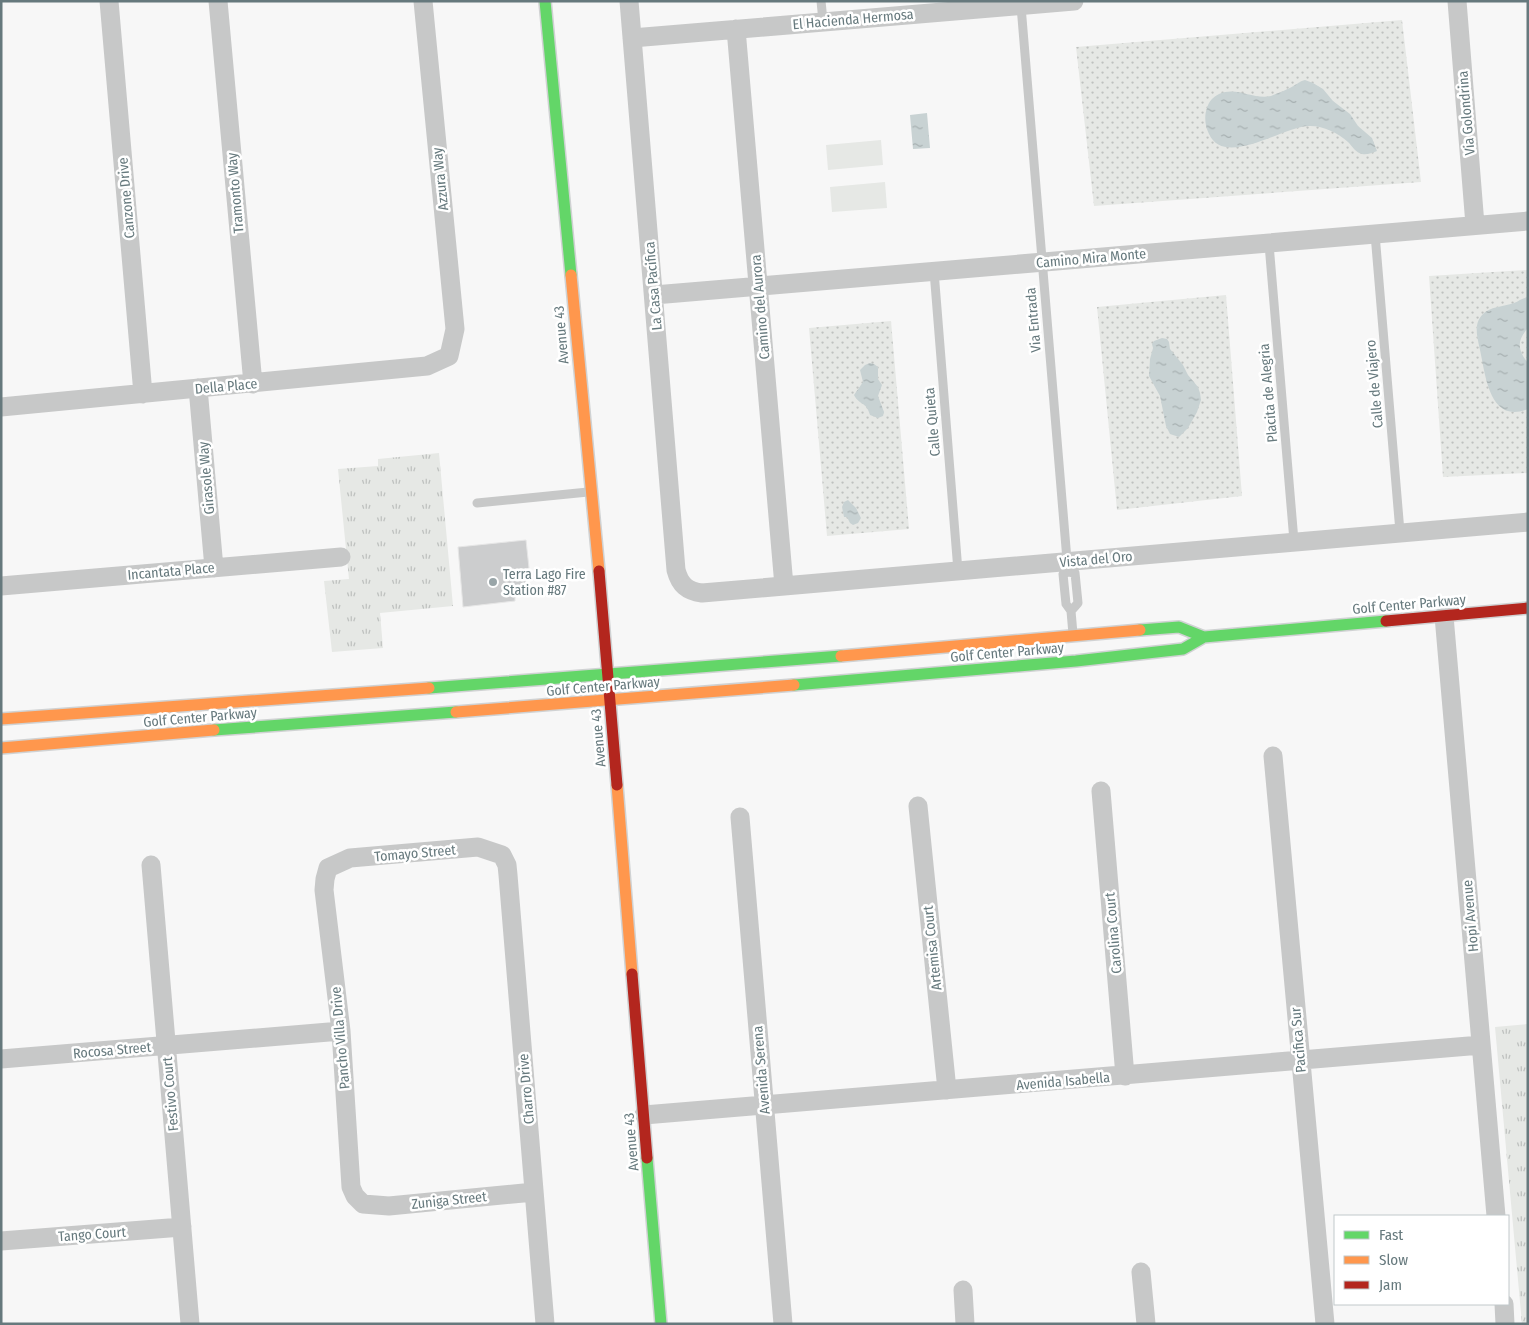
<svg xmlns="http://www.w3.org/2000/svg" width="1529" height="1325" viewBox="0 0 1529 1325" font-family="'Fira Sans Condensed',sans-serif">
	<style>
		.grass { fill: url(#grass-dots) }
		.park { fill: url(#park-tufts) }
		.pitch { fill: #e6e8e5 }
		.water { fill: url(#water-ripples) }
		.building { fill: #cccdce; stroke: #e6e6e6 }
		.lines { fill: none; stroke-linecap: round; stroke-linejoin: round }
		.fast-casing { stroke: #d0d2d3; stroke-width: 14 }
		.slow-casing { stroke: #d0d2d3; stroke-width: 14 }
		.jam-casing { stroke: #d0d2d3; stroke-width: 14 }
		.lane { stroke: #c7c8c8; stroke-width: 9 }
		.street { stroke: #c7c8c8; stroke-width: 19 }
		.fast { stroke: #63d668; stroke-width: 11 }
		.slow { stroke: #ff974d; stroke-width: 11 }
		.jam { stroke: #b3261e; stroke-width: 11 }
		.poi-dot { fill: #99a5a8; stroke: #fff; stroke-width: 2 }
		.labels { text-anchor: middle; stroke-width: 5; stroke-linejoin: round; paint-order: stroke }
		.street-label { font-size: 14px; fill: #66797d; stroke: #fff }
		.poi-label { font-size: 14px; fill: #66797d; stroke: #fff; text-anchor: start }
	</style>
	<defs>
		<pattern id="grass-dots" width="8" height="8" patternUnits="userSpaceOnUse" patternTransform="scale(1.25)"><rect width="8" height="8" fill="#e6e8e5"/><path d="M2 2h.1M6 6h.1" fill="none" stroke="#bec1bf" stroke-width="1.8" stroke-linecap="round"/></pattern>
		<pattern id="park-tufts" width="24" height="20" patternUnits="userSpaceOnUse" patternTransform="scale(1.25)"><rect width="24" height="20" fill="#e6e8e5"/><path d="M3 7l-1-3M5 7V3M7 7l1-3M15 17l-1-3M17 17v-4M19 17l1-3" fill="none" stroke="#bec1bf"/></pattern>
		<pattern id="water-ripples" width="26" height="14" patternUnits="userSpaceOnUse" patternTransform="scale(1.25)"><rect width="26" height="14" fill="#c8d2d3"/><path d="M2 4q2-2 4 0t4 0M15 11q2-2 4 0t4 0" fill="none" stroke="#a6afb0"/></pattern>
	</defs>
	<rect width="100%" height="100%" fill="#f7f7f7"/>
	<path class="grass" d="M1402,20L1421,182L1094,206L1076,47Z
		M1528,270V473L1443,477L1429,276Z
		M1226,295L1242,496L1117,510L1097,307Z
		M891,321L909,529L827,536L809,328Z"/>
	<path class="park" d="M439,453L453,606L380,613L383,648L332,652L324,581L349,579L338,469L378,466V459Z
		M1528,1024V1324H1522L1495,1027Z"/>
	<path class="pitch" d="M881,140L883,165L828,170L826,145Z
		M885,182L887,208L832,212L830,187Z"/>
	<path class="water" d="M1305,80L1313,83L1323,89L1333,101L1350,114L1358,126L1372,138L1377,151C1372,153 1367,155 1362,154C1356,153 1352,146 1348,142C1338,133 1324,126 1310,126C1285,125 1225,169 1209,134C1205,126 1204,116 1207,108C1209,101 1213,97 1219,94C1237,86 1253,100 1271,96C1276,94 1291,88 1295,85C1299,83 1300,81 1305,80Z
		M927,113L930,148L913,149L910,115Z
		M1528,297V328C1516,341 1518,351 1528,363V409C1491,424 1486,379 1481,355C1479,342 1472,326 1482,315C1490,306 1503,307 1514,303C1519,301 1522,298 1528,297Z
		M1162,338L1167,339L1169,342L1170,349L1183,365L1188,375L1198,387L1200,393L1201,400L1197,412L1188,428L1179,437L1170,434L1166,426L1160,396L1149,376L1150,359L1153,348L1152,344L1154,341Z
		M870,363L874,364L878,367V379L882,385L878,396L884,412L883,416L878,418L870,415C866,401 860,406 854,395L863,382L860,370L865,365Z
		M848,500L856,508L861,518L858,523L853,525L850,523L847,517H844L842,507L844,502Z"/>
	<path class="building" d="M526,540L529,568L524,570L527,595H515V601L463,607L458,547Z"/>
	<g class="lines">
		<defs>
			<path id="fast" d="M545,1L571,275
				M1140,630L1179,627L1204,637L1386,621
				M794,685L1076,661L1183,649L1204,637
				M429,688L841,656
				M214,730L456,712
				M647,1158L661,1324"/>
			<path id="slow" d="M571,275L599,571
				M841,656L1140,630
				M456,712L794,685
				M1,719L429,688
				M1,748L214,730
				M617,785L632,974"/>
			<path id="jam" d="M599,571L617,785
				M1386,621L1528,608
				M632,974L647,1158"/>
		</defs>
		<use href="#fast" class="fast-casing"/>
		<use href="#slow" class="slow-casing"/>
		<use href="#jam" class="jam-casing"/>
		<path class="lane" d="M821,1L823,21
			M1021,6L1068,572
			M1375,234L1400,532
			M1269,244L1294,541
			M934,271L958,571
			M477,503L588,492
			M1071,611L1078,603L1075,573L1068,572L1063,574L1066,604L1071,611L1073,634"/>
		<path class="street" d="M109,1L143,394
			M218,1L253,384
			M629,1L676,570C680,585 687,591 702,593L1528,522
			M1457,1L1475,225
			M736,29L784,586
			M632,38L1074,1
			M654,295L1528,221
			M198,388L214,568
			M1,407L427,366L449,356L455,329L423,1
			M1,586L341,557
			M1444,616L1496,1216
			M1273,756L1325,1324
			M1101,791L1125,1076
			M918,806L947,1090
			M740,817L783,1324
			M151,865L190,1324
			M1,1059L341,1031
			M644,1115L1481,1045
			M534,1192L389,1206L363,1204L355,1196L351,1187L341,1031L324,890L325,879L328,868L350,858L478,847L502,855L507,865L508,875L545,1324
			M1,1241L182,1227
			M1141,1272L1146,1324
			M963,1290L965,1324
			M1504,1304L1505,1324"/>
		<use href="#fast" class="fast"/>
		<use href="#slow" class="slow"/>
		<use href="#jam" class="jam"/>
	</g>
	<circle class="poi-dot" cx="493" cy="582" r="5"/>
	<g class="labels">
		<g class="street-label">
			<text transform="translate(853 19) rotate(-5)" y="5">El Hacienda Hermosa</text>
			<text transform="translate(1466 113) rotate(-95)" y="5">Via Golondrina</text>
			<text transform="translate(440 179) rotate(-96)" y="5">Azzura Way</text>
			<text transform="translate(235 193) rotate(-95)" y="5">Tramonto Way</text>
			<text transform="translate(126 198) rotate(-95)" y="5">Canzone Drive</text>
			<text transform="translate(1091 258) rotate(-5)" y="5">Camino Mira Monte</text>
			<text transform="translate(653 286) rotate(-95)" y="5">La Casa Pacifica</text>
			<text transform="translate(760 307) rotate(-95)" y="5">Camino del Aurora</text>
			<text transform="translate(1033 320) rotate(-95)" y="5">Via Entrada</text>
			<text transform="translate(561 335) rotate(-95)" y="5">Avenue 43</text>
			<text transform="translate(1374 384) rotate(-95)" y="5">Calle de Viajero</text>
			<text transform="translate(226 386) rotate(-5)" y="5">Della Place</text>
			<text transform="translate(1268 393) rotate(-95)" y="5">Placita de Alegria</text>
			<text transform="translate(932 422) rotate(-95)" y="5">Calle Quieta</text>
			<text transform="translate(206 478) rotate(-95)" y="5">Girasole Way</text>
			<text transform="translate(1096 559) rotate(-5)" y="5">Vista del Oro</text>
			<text transform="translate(171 571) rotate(-5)" y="5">Incantata Place</text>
			<text transform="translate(1409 604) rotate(-5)" y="5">Golf Center Parkway</text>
			<text transform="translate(1007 652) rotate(-5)" y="5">Golf Center Parkway</text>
			<text transform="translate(603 686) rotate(-5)" y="5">Golf Center Parkway</text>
			<text transform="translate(200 717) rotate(-5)" y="5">Golf Center Parkway</text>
			<text transform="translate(598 738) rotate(-95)" y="5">Avenue 43</text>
			<text transform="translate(415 853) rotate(-5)" y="5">Tomayo Street</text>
			<text transform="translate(1470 916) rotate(-95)" y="5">Hopi Avenue</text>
			<text transform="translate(1113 933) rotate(-95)" y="5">Carolina Court</text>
			<text transform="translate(932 948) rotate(-96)" y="5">Artemisa Court</text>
			<text transform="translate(340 1038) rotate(-95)" y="5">Pancho Villa Drive</text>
			<text transform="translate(1298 1040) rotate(-95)" y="5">Pacifica Sur</text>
			<text transform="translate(112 1050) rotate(-5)" y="5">Rocosa Street</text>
			<text transform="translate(761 1070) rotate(-95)" y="5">Avenida Serena</text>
			<text transform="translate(1063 1081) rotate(-5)" y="5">Avenida Isabella</text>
			<text transform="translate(526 1089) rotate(-95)" y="5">Charro Drive</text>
			<text transform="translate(170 1094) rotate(-95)" y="5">Festivo Court</text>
			<text transform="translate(631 1142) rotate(-95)" y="5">Avenue 43</text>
			<text transform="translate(449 1200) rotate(-6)" y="5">Zuniga Street</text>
			<text transform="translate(92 1234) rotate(-4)" y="5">Tango Court</text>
		</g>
		<g class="poi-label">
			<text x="503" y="579">Terra Lago Fire<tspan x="503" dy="16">Station #87</tspan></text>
		</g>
	</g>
	<rect width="1529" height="1325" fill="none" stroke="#66797d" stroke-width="5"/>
	<rect x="1334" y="1215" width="175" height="90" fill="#ffffff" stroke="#c2c9cb"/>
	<rect x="1344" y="1231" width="25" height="8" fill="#63d668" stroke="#c2c9cb"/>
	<text x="1379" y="1240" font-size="15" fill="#66797d">Fast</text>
	<rect x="1344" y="1256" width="25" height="8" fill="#ff974d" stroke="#c2c9cb"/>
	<text x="1379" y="1265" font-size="15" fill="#66797d">Slow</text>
	<rect x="1344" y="1281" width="25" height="8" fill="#b3261e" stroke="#c2c9cb"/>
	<text x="1379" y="1290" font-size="15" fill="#66797d">Jam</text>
</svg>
